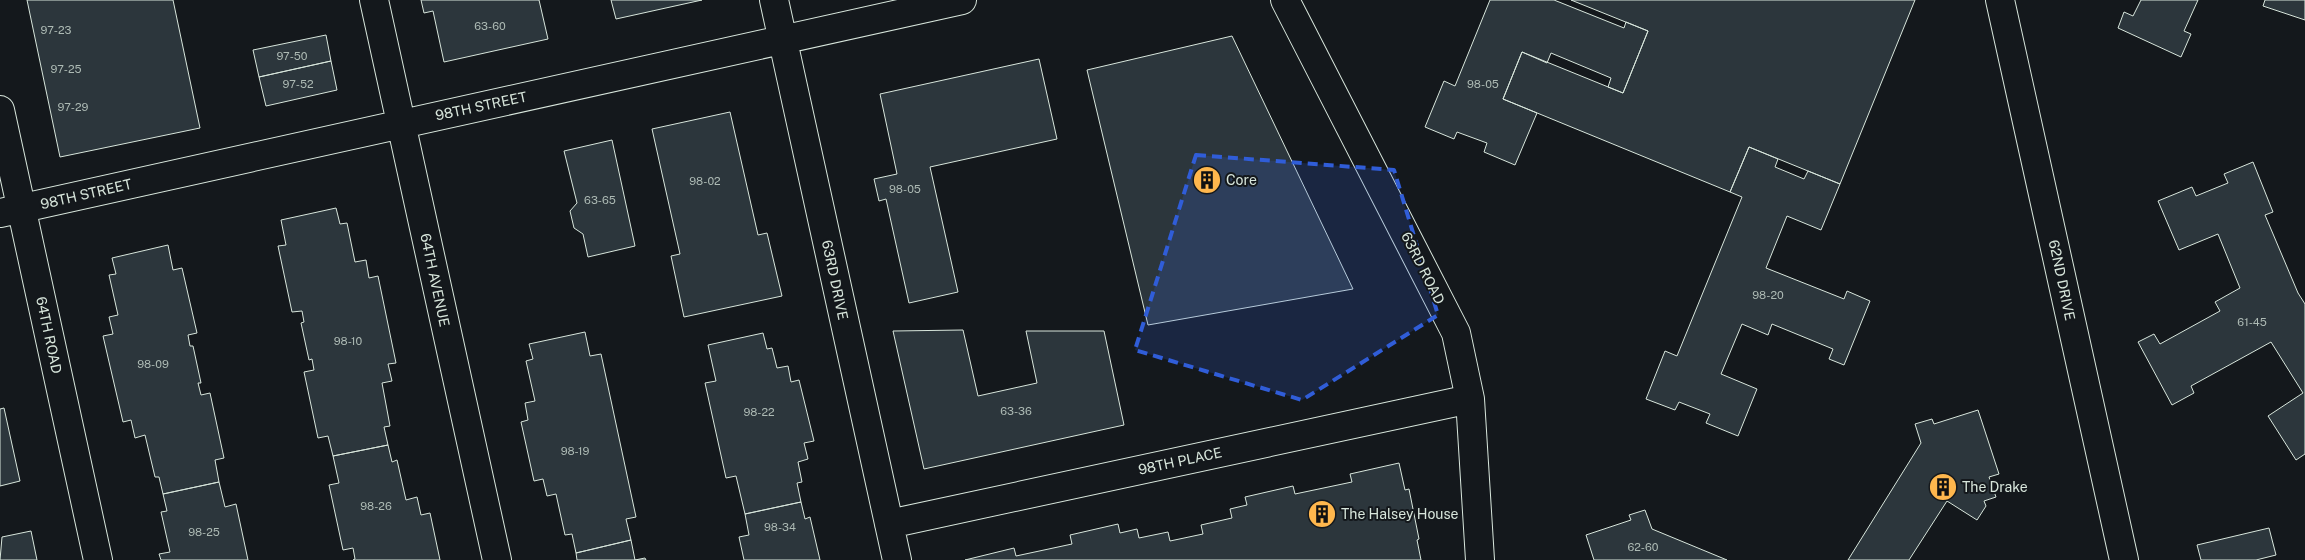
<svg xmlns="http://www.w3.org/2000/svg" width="2305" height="560" viewBox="0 0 2305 560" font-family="'Public Sans',sans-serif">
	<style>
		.building { fill: #2c363c; stroke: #d8e6dc }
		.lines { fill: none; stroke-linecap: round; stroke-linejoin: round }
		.minor-casing { stroke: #d8e6dc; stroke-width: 30 }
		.minor { stroke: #14181c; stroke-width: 28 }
		.marked { fill: #305dd8; fill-opacity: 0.2; stroke: #305dd8; stroke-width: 4; stroke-dasharray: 10 6; stroke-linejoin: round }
		.labels { text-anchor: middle; stroke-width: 4; stroke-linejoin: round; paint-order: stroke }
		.number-label { font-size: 11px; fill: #adbab4 }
		.street-label { font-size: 14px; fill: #d8e6dc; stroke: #14181c }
		.poi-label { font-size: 14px; fill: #d8e6dc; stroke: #14181c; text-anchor: start }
	</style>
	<rect width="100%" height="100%" fill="#14181c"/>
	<path class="building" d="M27,0H173L200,128L60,157Z
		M421,0H539L548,39L444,62L433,11L424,13Z
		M611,0H702L616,19Z
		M1490,0H1554L1624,28L1626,22L1648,31L1623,93L1608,87L1611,78L1551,53L1547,63L1522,52L1503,99L1537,113L1515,165L1484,152L1487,143L1457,132L1454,139L1425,127L1444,81L1455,86Z
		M1571,0H1915L1840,184L1749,147L1730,192L1503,99L1522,52L1623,93L1648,31Z
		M2141,0H2198L2184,31L2191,34L2181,57L2118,28L2124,12L2133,16Z
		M2265,0H2305V20L2263,6Z
		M326,35L331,61L259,77L253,50Z
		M1232,36L1353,289L1148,325L1087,70Z
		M1039,59L1057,139L930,167L958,292L909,303L886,199L879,201L874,179L897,174L880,94Z
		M331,61L337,90L266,106L259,77Z
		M730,112L758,235L767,233L782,296L684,317L671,256L680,254L652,129Z
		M612,140L635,246L588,257L583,234L574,228L570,211L577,203L564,151Z
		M1749,147L1778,159L1775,167L1804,179L1808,171L1840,184L1821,230L1787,216L1766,268L1844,299L1847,291L1870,301L1844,365L1829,359L1833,349L1772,324L1768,335L1742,324L1721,374L1757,389L1738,436L1706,423L1710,414L1679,402L1675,410L1646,399L1665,351L1677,356L1742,197L1730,192Z
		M2253,162L2273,212L2265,215L2298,293L2305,304V454L2296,460L2268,416L2303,393L2271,342L2191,386L2194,393L2172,405L2138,342L2154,334L2160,344L2220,311L2215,302L2240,288L2218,234L2179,250L2158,201L2192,187L2196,196L2228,183L2224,174Z
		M336,208L340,224L347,223L355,262L366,260L369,278L378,276L396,363L388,364L392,381L382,383L390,426L384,427L388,445L333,456L328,436L318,438L304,372L314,370L312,359L309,360L301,323L304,322L302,311L292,312L278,246L286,245L281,220Z
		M168,245L173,270L182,268L197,333L188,335L190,346H193L201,383H198L201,395L210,393L224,458L215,460L219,482L163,494L159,477H155L145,435L135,438L131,420L123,422L103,336L113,334L109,317L118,315L109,275L116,274L112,258Z
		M963,330L978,396L1037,383L1026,331H1104L1124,425L924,469L893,331Z
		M585,332L590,356L601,354L636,517L626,519L631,540L576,553L572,534L565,535L556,494L547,496L543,479L534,481L521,422L528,420L525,403L535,401L526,361L533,359L529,344Z
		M763,333L767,349L772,348L777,368L788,366L791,382L799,380L814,441L804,443L808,459L798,462L802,482L797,483L801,502L745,514L736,476L726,478L705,383L716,381L708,345Z
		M4,408L20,481L0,486V409Z
		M1978,410L1999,474L1989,477L1996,497L1984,501L1986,506L1977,520L1947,501L1909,560H1848L1921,443L1915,424L1932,419L1934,424Z
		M388,445L392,462L397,460L406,500L417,497L421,515L430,513L440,560H353L355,559L353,548L343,550L329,485L339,483L333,456Z
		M1399,463L1405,490L1409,489L1419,539L1417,540L1421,560H965L1014,548L1016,556L1072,544L1070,535L1118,524L1120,533L1137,529L1139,538L1168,532L1170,541L1203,534L1201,525L1232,518L1230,509L1247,505L1245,497L1293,486L1295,494L1352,482L1350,474Z
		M219,482L225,507L236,504L248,560H161L159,554L170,552L161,512L167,511L163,494Z
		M801,502L805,519L810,517L820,560H744L739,537L749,535L745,514Z
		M1645,510L1652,529L1727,560H1594L1586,535L1631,520L1629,515Z
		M2269,528L2276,555L2256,560H2201L2197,545Z
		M31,531L37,560H0L2,537Z
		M631,540L635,560L645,558L646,560H577L576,553Z"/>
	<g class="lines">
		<defs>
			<path id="minor" d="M374,0L497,560
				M774,0L897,560
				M1285,0L1456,333L1470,399L1480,560
				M2000,0L2124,560
				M0,110L98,560
				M0,213L962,0
				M889,524L1470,399"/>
		</defs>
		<use href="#minor" class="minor-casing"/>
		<use href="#minor" class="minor"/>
	</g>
	<path class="marked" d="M1196,155L1394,170L1438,315L1302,400L1135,350Z"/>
	<defs>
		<symbol id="building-disc" viewBox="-11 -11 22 22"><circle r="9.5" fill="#ffb74d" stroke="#14181c"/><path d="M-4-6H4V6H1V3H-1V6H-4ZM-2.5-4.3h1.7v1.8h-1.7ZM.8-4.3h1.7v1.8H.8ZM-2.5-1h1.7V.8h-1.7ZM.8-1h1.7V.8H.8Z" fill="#111"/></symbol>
	</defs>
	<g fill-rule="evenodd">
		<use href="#building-disc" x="1191" y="164" width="32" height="32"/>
		<use href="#building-disc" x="1927" y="471" width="32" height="32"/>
		<use href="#building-disc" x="1306" y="498" width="32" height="32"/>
	</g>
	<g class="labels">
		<g class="number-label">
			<text x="490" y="30">63-60</text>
			<text x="56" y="34">97-23</text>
			<text x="292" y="60">97-50</text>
			<text x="66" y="73">97-25</text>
			<text x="298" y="88">97-52</text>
			<text x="1483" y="88">98-05</text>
			<text x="73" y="111">97-29</text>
			<text x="705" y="185">98-02</text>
			<text x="905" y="193">98-05</text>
			<text x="600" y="204">63-65</text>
			<text x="1768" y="299">98-20</text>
			<text x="2252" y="326">61-45</text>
			<text x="348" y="345">98-10</text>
			<text x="153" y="368">98-09</text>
			<text x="1016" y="415">63-36</text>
			<text x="759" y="416">98-22</text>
			<text x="575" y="455">98-19</text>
			<text x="376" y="510">98-26</text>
			<text x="780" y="531">98-34</text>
			<text x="204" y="536">98-25</text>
			<text x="1643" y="551">62-60</text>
		</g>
		<g class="street-label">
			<text transform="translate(481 106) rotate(-12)" y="5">98TH STREET</text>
			<text transform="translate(86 194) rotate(-13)" y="5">98TH STREET</text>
			<text transform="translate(1423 268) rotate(63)" y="5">63RD ROAD</text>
			<text transform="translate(435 280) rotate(78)" y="5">64TH AVENUE</text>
			<text transform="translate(835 280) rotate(78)" y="5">63RD DRIVE</text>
			<text transform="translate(2062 280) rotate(78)" y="5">62ND DRIVE</text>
			<text transform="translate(49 335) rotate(78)" y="5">64TH ROAD</text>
			<text transform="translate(1180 461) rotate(-12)" y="5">98TH PLACE</text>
		</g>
		<g class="poi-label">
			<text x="1226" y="185">Core</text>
			<text x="1962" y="492">The Drake</text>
			<text x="1341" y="519">The Halsey House</text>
		</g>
	</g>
</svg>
